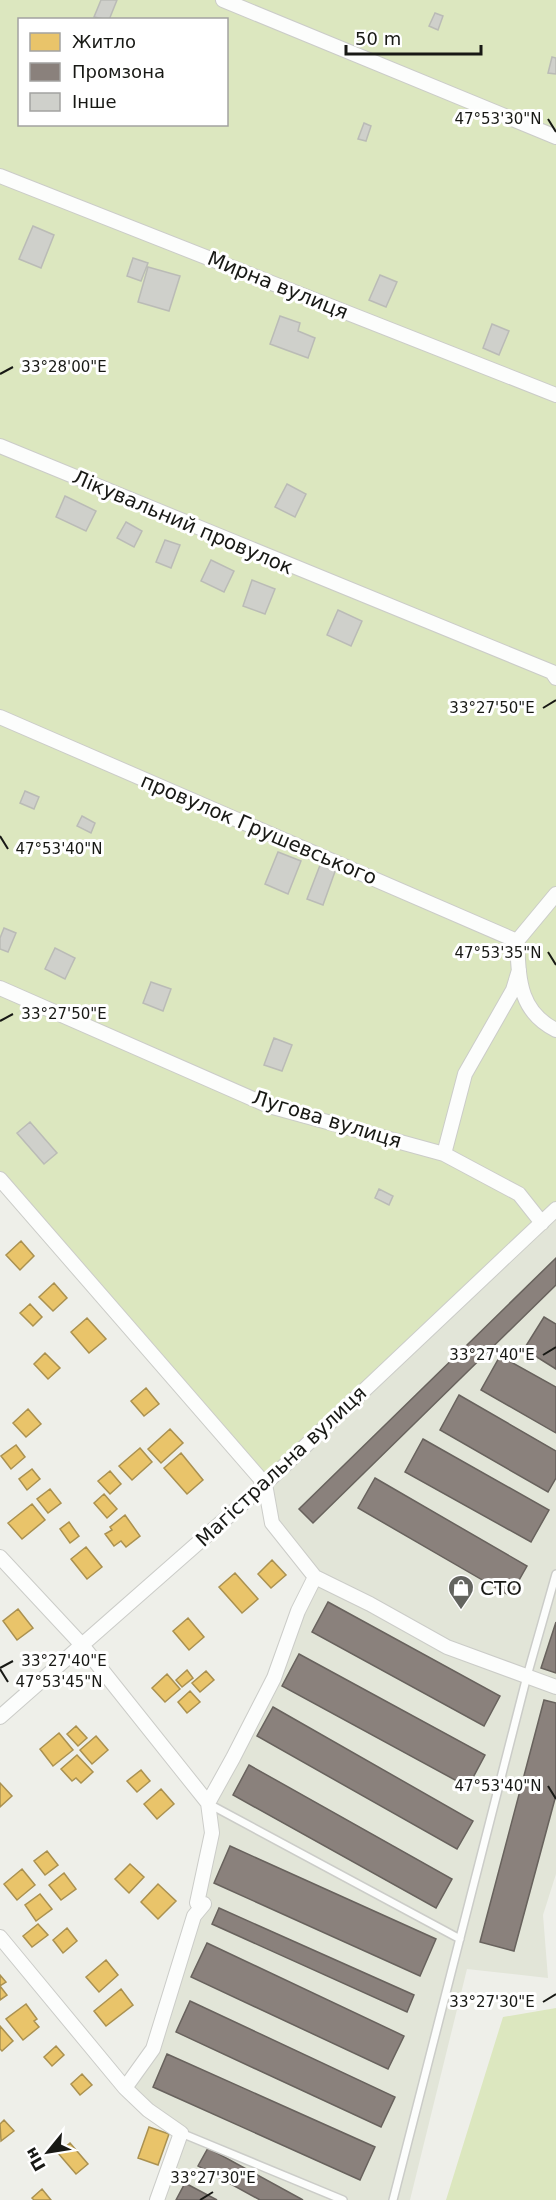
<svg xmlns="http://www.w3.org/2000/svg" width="556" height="2200" viewBox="0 0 556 2200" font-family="'DejaVu Sans',sans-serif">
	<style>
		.built { fill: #e2e5d8 }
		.green { fill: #dce7bf; fill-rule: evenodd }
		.homes { fill: #e9c46a; stroke: #aa9150; stroke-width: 1.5 }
		.industry { fill: #8a817c; stroke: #68625d; stroke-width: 1.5 }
		.building { fill: #cfd0cb; stroke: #babbb6; stroke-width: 1.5 }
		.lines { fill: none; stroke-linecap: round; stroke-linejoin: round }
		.service-casing { stroke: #cbccc8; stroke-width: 10 }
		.minor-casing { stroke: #cbccc8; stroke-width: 16 }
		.service { stroke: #fcfdfc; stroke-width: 7 }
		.minor { stroke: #fcfdfc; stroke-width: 14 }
		.ticks { fill: none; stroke: #181915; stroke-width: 2 }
		.labels { text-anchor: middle; stroke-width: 6; stroke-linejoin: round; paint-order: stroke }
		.street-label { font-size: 20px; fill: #181915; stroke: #fff }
		.poi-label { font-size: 20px; fill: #181915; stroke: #fff; text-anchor: start }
		.ticks-label { font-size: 15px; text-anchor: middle; fill: #181915; stroke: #fff; stroke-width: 6; stroke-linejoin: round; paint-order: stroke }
	</style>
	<rect width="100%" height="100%" fill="#eeefe9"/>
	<path class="built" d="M556,1209V1874L543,1915L548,1978L467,1969L410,2200H157L181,2133L125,2088L153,2049L194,1916L212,1833L208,1803L315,1577L272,1523L265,1484Z"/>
	<path class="green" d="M0,0H556V1209L265,1484L0,1179ZM20,20H226V124H20Z
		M556,2008V2200H446L503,2017Z"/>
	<path class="homes" d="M21,1241L34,1256L20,1270L6,1255Z
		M54,1283L67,1298L53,1311L39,1297Z
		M30,1304L42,1317L33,1326L20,1313Z
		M87,1318L106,1339L89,1353L71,1332Z
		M45,1353L60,1368L48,1379L34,1364Z
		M146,1388L159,1404L144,1416L131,1401Z
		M28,1409L41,1424L26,1437L13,1423Z
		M170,1429L183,1443L161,1463L148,1449Z
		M16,1445L25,1457L11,1469L1,1456Z
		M140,1448L152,1462L132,1480L119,1466Z
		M181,1453L203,1480L187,1494L164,1468Z
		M32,1469L40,1479L27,1490L19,1479Z
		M110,1471L121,1484L110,1494L98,1481Z
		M50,1489L61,1503L48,1513L37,1499Z
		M104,1494L117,1509L107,1518L94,1503Z
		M32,1504L45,1520L22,1539L8,1523Z
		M125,1515L140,1536L126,1547L121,1541L114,1546L105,1534L112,1530L110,1527Z
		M69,1522L79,1536L70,1543L60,1529Z
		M86,1547L102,1567L87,1579L71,1559Z
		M272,1560L286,1575L271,1588L258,1574Z
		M235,1573L258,1599L242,1613L219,1587Z
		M18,1609L33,1628L17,1640L3,1621Z
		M188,1618L204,1637L189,1650L173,1631Z
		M187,1670L193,1678L182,1687L176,1680Z
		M206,1671L214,1680L200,1692L192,1683Z
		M167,1674L180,1689L165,1702L152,1688Z
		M190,1691L200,1702L187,1713L178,1702Z
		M76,1726L87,1738L78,1746L67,1734Z
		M59,1733L73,1750L53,1766L40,1749Z
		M96,1736L108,1750L92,1764L80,1750Z
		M77,1755L93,1772L81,1783L76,1778L72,1781L61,1769Z
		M141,1770L150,1781L137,1792L127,1781Z
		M0,1783L12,1796L0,1807Z
		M161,1789L174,1804L157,1819L144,1804Z
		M47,1851L58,1865L45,1875L34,1861Z
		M130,1864L144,1877L129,1893L115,1879Z
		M22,1869L35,1885L17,1900L4,1884Z
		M64,1873L76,1889L61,1900L49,1885Z
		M158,1884L176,1901L158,1919L141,1902Z
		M40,1894L52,1909L36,1921L25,1905Z
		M38,1924L48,1935L32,1947L23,1936Z
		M67,1928L77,1941L63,1953L53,1940Z
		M106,1960L118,1975L99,1992L86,1977Z
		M0,1975L6,1982L0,1986L7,1995L0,2000Z
		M121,1989L133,2005L106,2026L94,2011Z
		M26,2004L37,2019L34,2021L39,2027L23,2040L6,2019Z
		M0,2026L13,2041L2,2051L0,2049Z
		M56,2046L64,2055L52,2066L44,2057Z
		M82,2074L92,2085L80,2095L71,2084Z
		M4,2120L14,2131L1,2141L0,2124Z
		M149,2127L169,2134L158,2165L138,2158Z
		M70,2143L88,2164L76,2174L58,2153Z
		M42,2189L51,2200H34L32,2198Z"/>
	<path class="industry" d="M556,1258V1285L313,1523L299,1509Z
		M544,1317L556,1324V1369L524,1349Z
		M500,1356L556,1387V1433L481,1390Z
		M459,1395L556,1451V1478L548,1492L440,1430Z
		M423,1439L549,1510L531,1542L405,1472Z
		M375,1478L527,1566L510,1596L358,1508Z
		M328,1602L500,1696L484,1726L312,1632Z
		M556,1622V1673L541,1668Z
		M299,1654L485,1755L468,1787L282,1686Z
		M544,1700L556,1703V1795L514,1951L480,1942Z
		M273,1707L473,1821L457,1849L257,1736Z
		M249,1765L452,1879L436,1908L233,1795Z
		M230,1846L436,1939L420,1976L214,1883Z
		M219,1908L414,1995L407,2012L212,1924Z
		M207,1943L404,2036L388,2069L191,1977Z
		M190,2001L395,2097L381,2127L176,2032Z
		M167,2054L375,2147L360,2180L153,2087Z
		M208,2148L303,2200H260L198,2166Z
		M185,2183L217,2200H176Z"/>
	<path class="building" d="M101,0H117L109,20L94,17Z
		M435,13L443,16L438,30L429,26Z
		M552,57L556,58V74L548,73Z
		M364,123L371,126L366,141L358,139Z
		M33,226L54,235L41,268L19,259Z
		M133,258L148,263L141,281L127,276Z
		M148,267L180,276L169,311L138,302Z
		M380,275L397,282L386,307L369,300Z
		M280,316L300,323L298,331L315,338L308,358L270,344Z
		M492,324L509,331L499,355L483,348Z
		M287,484L306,494L295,517L275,507Z
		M65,496L96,511L86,531L56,517Z
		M126,522L142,531L134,547L117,538Z
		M165,540L180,545L171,568L156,562Z
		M211,560L234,571L224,592L201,581Z
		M252,580L275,589L265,614L243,606Z
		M338,610L362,621L351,646L327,635Z
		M25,791L39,797L34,809L20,803Z
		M82,816L95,823L91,833L77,826Z
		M278,852L301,861L288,894L265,884Z
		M322,860L337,866L323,905L307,899Z
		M4,928L16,933L8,952L0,949V938Z
		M55,948L75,958L65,979L45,969Z
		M151,982L171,989L163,1011L143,1003Z
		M274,1038L292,1045L282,1071L264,1065Z
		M30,1122L57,1153L44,1164L17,1133Z
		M379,1189L393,1196L389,1205L375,1198Z"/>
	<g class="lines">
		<defs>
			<path id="service" d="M209,1804L460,1939
				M181,2133L343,2200
				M393,2200L527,1676L556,1574"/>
			<path id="minor" d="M223,0L556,137
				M0,176L556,395
				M0,446L552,672L556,678
				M0,717L517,941
				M556,894L517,941C519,978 518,1011 556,1030
				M0,988L269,1106L444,1154L519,1194L542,1223
				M444,1154L465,1074L513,990L519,970
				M0,1179L265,1484
				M265,1484L272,1523L315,1577L370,1604L447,1647L556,1687
				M0,1557L82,1645L208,1803
				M0,1717L265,1484L556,1209
				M0,1937L125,2088
				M157,2200L181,2133L148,2110L125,2088L153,2049L194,1916L204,1904L197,1903L212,1833L208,1803L233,1758L274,1678L298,1611L315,1577"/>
		</defs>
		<use href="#service" class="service-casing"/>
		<use href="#minor" class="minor-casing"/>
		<use href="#service" class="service"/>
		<use href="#minor" class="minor"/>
	</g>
	<path class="ticks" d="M548,119L556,132M0,374L13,367M543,708L556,700M0,836L8,849M548,952L556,965M0,1021L13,1014M543,1355L556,1347M0,1668L13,1661M0,1669L8,1682M548,1786L556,1799M543,2002L556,1994M200,2200L213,2192"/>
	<defs>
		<symbol id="shop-pin" viewBox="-11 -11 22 30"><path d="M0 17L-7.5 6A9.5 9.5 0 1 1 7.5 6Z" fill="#63645f" stroke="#fff"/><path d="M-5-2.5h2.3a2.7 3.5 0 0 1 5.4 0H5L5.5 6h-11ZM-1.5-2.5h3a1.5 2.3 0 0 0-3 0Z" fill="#fff"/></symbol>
	</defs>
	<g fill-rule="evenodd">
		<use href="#shop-pin" x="446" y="1573" width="30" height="40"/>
	</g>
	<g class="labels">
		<g class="street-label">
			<text transform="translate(278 285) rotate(22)" y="7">Мирна вулиця</text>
			<text transform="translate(183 522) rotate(23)" y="7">Лікувальний провулок</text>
			<text transform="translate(259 829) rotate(23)" y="7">провулок Грушевського</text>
			<text transform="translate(327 1119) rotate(17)" y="7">Лугова вулиця</text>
			<text transform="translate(281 1466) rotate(-43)" y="7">Магістральна вулиця</text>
		</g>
		<g class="poi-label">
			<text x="480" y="1595">СТО</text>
		</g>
	</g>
	<g class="ticks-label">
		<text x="498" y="124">47°53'30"N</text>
		<text x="64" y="372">33°28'00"E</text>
		<text x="492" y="713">33°27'50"E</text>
		<text x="59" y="854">47°53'40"N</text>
		<text x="498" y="958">47°53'35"N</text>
		<text x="64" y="1019">33°27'50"E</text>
		<text x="492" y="1360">33°27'40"E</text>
		<text x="64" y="1666">33°27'40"E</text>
		<text x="59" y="1687">47°53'45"N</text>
		<text x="498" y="1791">47°53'40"N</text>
		<text x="492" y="2007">33°27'30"E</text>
		<text x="213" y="2183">33°27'30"E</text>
	</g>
	<rect x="18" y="18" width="210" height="108" fill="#ffffff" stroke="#a3a3a1" stroke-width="1.5"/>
	<rect x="30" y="33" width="30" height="18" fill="#e9c46a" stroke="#a3a3a1" stroke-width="1.5"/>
	<text x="72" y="48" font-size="18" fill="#181915">Житло</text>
	<rect x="30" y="63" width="30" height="18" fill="#8a817c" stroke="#a3a3a1" stroke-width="1.5"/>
	<text x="72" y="78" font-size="18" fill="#181915">Промзона</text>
	<rect x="30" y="93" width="30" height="18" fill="#cfd0cb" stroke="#a3a3a1" stroke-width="1.5"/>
	<text x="72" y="108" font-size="18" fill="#181915">Інше</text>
	<g transform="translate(48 2152) rotate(240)" stroke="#ffffff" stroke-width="4.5" paint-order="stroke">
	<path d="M0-4.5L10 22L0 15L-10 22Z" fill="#181915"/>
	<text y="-9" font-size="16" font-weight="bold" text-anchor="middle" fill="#181915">Пн</text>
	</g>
	<path d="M346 45v9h135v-9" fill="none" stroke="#181915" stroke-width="3"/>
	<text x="355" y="45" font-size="18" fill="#181915" stroke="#ffffff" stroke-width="4.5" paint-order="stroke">50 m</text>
</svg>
